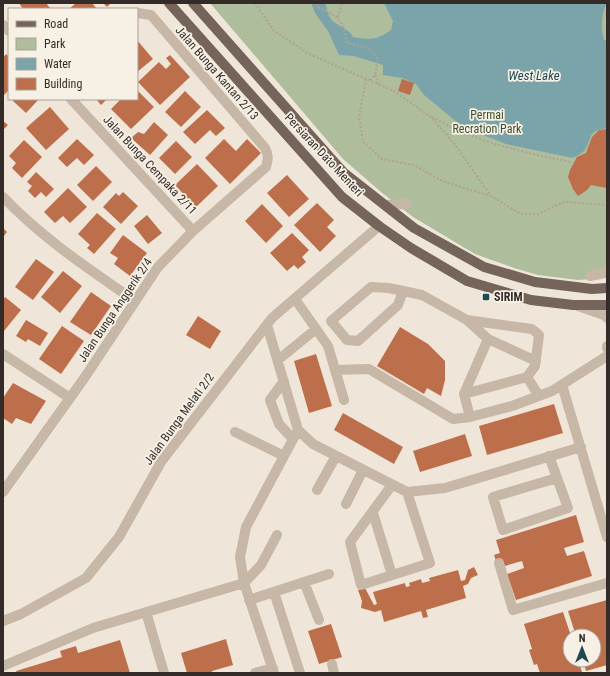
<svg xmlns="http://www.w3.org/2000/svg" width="610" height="676" viewBox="0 0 610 676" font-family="'Roboto Condensed',sans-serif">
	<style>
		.green { fill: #aebd9b }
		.water { fill: #7ba4aa }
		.building { fill: #bc6f4a }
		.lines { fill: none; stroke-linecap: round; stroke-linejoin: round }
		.path { stroke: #b1a191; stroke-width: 2; stroke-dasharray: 2 2; stroke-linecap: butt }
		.minor { stroke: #c6b7a6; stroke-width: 10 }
		.major { stroke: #746459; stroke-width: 10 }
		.poi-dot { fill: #204951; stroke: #f7f0e5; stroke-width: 1.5 }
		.labels { text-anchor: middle; stroke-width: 3.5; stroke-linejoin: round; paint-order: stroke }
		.street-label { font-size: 12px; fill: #332b27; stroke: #f7f0e5 }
		.park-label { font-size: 12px; fill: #3f4f2c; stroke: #f7f0e5 }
		.poi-label { font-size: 12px; font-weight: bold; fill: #332b27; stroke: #f7f0e5; text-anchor: start }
		.water-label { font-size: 13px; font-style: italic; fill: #204951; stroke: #f7f0e5 }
	</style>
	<rect width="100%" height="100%" fill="#efe6d9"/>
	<path class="green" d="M210,3H607V278L578,280L538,275L514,268L475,254L413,217L381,192L343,159Z"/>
	<path class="water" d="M311,3H325C327,7 327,12 329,16C334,26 347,26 353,37C369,40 378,40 391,30L393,21L384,3H607C601,12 601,30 604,40L607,41V128C585,131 593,140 584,151C581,154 576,156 573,158L506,144L463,127L424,95L416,84L403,78L383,75V65L354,56L339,55L328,31L315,13Z"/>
	<path class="building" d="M19,3H46L50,8L23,9Z
		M76,3H92L97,9H69Z
		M103,3H111L107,7Z
		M137,40L153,59L137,72Z
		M6,54L9,57V90L3,96V58Z
		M170,55L190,77L160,105L138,82L159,62L166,69L171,64L166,58Z
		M402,79L414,83L410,95L398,91Z
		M137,90L154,107L131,129L111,109L121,99H137Z
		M185,91L201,107L181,127L165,112Z
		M13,99H39L26,113L12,100Z
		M96,99H107L101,105Z
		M50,107L69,129L46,150L26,128Z
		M207,110L225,128L216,136L210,130L195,144L183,132Z
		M3,121L8,125L3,130Z
		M154,122L168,135L150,155L131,138L138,132L144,134Z
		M607,129V188L591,185L587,190L578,196L573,189L568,177L570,170L577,157L586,153L592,137L599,130Z
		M77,139L94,155L84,165L77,158L67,167L58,158Z
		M224,139L236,151L247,139L261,153L230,184L205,158Z
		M24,140L42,157L22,178L12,168L16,163L9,156Z
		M176,141L192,157L175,174L159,158Z
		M197,164L218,186L196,207L175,185Z
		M96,166L112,182L93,201L77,185Z
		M36,172L54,189L46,197L41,192L35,198L28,191L32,186L27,182Z
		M287,175L309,199L289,217L267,193Z
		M68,188L87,207L70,223L63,216L55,223L44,212Z
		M123,192L138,206L121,224L103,207L116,193L119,196Z
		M317,203L334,220L327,227L336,236L320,252L294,225Z
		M262,204L283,226L266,243L245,221Z
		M97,213L116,229L94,254L87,248L90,245L78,234Z
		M147,215L162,233L148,244L134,226Z
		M3,228L7,232L3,237Z
		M292,233L309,250L302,257L306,262L298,269L294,265L287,271L270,253Z
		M123,235L147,253L130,276L114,264L118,258L110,253Z
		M36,259L54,272L33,300L15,287Z
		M63,271L82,286L60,313L41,297Z
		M91,292L111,306L91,335L70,322Z
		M5,297L21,310L4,331L3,299Z
		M198,316L221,331L210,349L186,335Z
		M26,320L48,333L40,346L28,339L26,342L16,336Z
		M62,326L84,341L61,374L39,359Z
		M400,327L428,344L445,361V380L441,396L427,388L424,394L377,366Z
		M316,354L332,406L309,413L294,361Z
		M13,383L46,401L31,424L16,418L12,424L3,418V398Z
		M554,404L563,433L487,455L479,426Z
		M343,413L403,447L394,464L334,430Z
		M465,434L472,456L420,472L413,451Z
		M576,515L584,542L564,548L567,556L584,551L592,576L516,600L507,574L524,568L522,561L505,566L502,559L496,561L494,555L500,553L496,540Z
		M474,567L478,575L471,578L468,584L463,586L466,598L426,610L428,617L423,618L421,611L384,622L381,610L375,612L361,608L362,601L358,590L365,588L374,605L377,604L373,592L405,583L406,587L410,586L409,583L421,579L422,583L430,581L429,578L458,570L461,581L465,580L468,570Z
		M607,600V665L586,671L583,660H594V636H576L568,611Z
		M563,612L571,636L570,660H578L582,672L540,673L537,664L534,665L529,650L532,649L524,624Z
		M331,624L342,657L319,664L308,631Z
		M226,639L233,665L212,671V673L209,672L187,673L181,653Z
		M120,640L130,673H17L16,671L62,657L60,651L76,646L78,653Z"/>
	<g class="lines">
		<path class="path" d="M255,3L273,30L309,54L394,91L431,117L453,142L491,196L521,214H538L564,202L607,205
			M317,3L318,7C340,18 343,18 347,43L370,49L378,59L375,75L370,80
			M338,17L342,3
			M375,75L379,85
			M366,79L359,117L363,142L382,159L414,165L442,181L490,196
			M432,117C478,143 519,151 570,162"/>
		<path class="minor" d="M3,25L9,31
			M71,99L193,231
			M3,197C42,238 89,269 135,301
			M385,205L407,204
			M590,276L600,274L607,271
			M403,291L398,305L358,341L347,340L331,321L371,287L389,288L422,295L467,320L488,339L536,361
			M295,299L328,346L344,400
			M578,306L604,315L607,318
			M467,320L532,329L539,335L535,366L527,377L464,394L470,417L512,406L552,391L607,356
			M607,346V348
			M3,354L70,398
			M278,360L316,329
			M335,370L369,369L453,419L470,417
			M527,377L539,396
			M284,381L270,400L279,424L293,439
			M562,385L607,537
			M464,394L488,339
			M298,430L313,444L407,492L445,488L581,447
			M235,432L284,456
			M549,456L568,508L503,530L493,497L557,478
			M392,485L350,542L361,585L430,563L407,492
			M317,490L336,456
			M3,492L85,377L158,267L193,231L266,167C268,159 269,155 265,148L151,15L137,13
			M346,504L363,470
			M373,513L392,575
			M499,563L513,610L607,583
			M304,582L319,620
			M274,592L300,673
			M249,600L329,574
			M146,612L164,673
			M3,621L21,614L86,578L119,537L161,462L272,318L379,226
			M332,664L334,673
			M3,666L93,628L244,583L240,557L246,527L298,430L267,325
			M255,673L273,668
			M274,673L244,583L261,565L277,535"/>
		<path class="major" d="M169,3L342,197L379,226L411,248L467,281L531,300L573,305H607
			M193,3L344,173L414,228L484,267L535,282L592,289L607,288"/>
	</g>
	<rect class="poi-dot" x="482" y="293" width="8" height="8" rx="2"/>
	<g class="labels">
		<g class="street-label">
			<text transform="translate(217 73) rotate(49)" y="4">Jalan Bunga Kantan 2/13</text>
			<text transform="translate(324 155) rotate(47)" y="4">Persiaran Dato Menteri</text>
			<text transform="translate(150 165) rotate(47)" y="4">Jalan Bunga Cempaka 2/11</text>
			<text transform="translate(115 310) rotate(-56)" y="4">Jalan Bunga Anggerik 2/4</text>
			<text transform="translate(179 419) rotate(-54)" y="4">Jalan Bunga Melati 2/2</text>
		</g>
		<g class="park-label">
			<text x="487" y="119">Permai<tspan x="487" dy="14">Recration Park</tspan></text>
		</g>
		<g class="poi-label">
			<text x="494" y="301">SIRIM</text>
		</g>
		<g class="water-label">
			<text x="534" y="80">West Lake</text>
		</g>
	</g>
	<rect width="610" height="676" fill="none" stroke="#332b27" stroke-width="8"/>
	<rect x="8" y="8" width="130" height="92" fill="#f7f0e5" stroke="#a9a199"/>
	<rect x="16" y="21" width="20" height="6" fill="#746459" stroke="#a9a199"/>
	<text x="44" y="28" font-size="12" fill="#332b27">Road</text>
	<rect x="16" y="38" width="20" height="12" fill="#aebd9b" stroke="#a9a199"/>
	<text x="44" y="48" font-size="12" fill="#332b27">Park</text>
	<rect x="16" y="58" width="20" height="12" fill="#7ba4aa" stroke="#a9a199"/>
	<text x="44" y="68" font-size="12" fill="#332b27">Water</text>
	<rect x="16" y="78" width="20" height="12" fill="#bc6f4a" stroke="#a9a199"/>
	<text x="44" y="88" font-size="12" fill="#332b27">Building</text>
	<g transform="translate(582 648)"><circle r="19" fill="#f7f0e5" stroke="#a9a199"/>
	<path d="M0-3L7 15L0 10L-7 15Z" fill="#204951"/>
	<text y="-6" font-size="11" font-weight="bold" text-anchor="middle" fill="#332b27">N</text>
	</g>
</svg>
